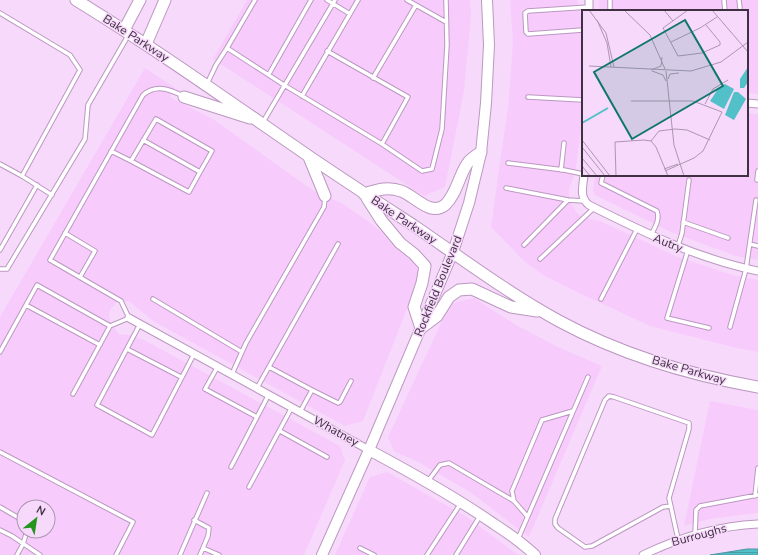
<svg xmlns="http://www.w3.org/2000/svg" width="758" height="555" viewBox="0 0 758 555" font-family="'Nunito Sans',sans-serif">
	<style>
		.built { fill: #f7ccfd; fill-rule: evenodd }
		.water { fill: url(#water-rules); stroke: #4c95a0 }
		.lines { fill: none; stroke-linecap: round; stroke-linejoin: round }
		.lane-casing { stroke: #bb98c0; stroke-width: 5.5 }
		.street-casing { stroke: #bb98c0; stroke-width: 9 }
		.secondary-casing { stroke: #bb98c0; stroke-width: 12 }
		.primary-casing { stroke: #bb98c0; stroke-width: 13 }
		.lane { stroke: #fff; stroke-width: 3.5 }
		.street { stroke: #fff; stroke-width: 7 }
		.secondary { stroke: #fff; stroke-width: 10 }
		.primary { stroke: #fff; stroke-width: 11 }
		.labels { text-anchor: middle; stroke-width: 3; stroke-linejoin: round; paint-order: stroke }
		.street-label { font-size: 12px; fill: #3f3141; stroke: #f7d9fb }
		.inset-river { fill: none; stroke: #51c0c9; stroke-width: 2 }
		.inset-road { fill: none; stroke: #ad96b1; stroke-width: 1 }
		.view { fill: #0f766e; fill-opacity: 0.15; stroke: #0f766e; stroke-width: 2 }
		.inset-edge { fill: none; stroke: #3f3141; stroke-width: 2 }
	</style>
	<defs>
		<pattern id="water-rules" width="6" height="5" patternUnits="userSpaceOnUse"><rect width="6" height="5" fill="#51c0c9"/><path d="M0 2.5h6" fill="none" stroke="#459da5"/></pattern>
	</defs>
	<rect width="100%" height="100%" fill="#f7d9fb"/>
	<path class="built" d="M247,0H470L471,15L464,91L445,187L424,196L213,59Z
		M510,0H577L581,17L583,35V114L575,174L569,188V199L576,212L582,217L602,222L678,257L733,275L758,280V352L737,348L650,326L579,293L543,275L524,261L491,227L498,176L508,108L513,42Z
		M599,0H758V94L747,93V11H600Z
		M145,68L175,88L170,97L216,121L318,194L340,202L368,221L383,233L391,243L408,257L421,273L363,421L345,426L153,321L130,302L124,301L117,302L110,310L109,316L110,321L119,335L125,334L144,340L340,446L345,460L304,555H0V317ZM24,507H48V531H24Z
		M747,113L758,114V260L736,256L671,232L605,200L595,195L593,191L595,175H747Z
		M474,298L516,325L558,347L602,366L529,537L470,492L420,463L394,451L388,437L450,304Z
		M710,401L758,410V513L710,519L684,526Z
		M387,472L467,517L518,555H335L370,477Z"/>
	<path class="water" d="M747,549H758V555H710Z"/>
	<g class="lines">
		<defs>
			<path id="lane" d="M255,0L227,48L284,85L382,144L422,171L432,169L442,129L447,45L446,0
				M327,0L350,14
				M407,0L446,22
				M724,0L725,11
				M739,0L740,8
				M610,11V0
				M0,13L70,55L80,70L22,176L0,164
				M583,30L528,34L526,32L525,13L528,11L589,7
				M327,51L408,97L382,144
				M269,74L311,0
				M373,78L416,5
				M207,84L216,65L227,48
				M302,96L358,0
				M528,97L583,100
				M263,122L335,0
				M111,151L131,161L156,119L212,151L200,172L143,140
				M131,161L189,192L200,172
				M508,163L564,170L583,174
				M561,170L564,143
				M603,175L601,183L657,211C660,220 655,227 651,235
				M22,176L52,195
				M757,180L758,171
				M506,188L568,200L584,201
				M683,222L728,238
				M65,233L95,251L80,277
				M750,244L758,246
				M524,245L568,200
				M678,246L682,233L689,180
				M0,250L37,185
				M688,250L667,318L709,328
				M540,259L594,208
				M0,269H7L85,139L88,105L129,34
				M153,299L242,352
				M601,299L637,229
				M26,305L100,345
				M140,324L97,405L152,435L194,354
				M730,327L746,269L756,200
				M127,349L181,377
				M0,352L37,285L110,326
				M218,366L205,389L257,417L269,394
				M269,367L312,390L300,412
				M232,374L246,343L324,207L325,197
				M257,388L338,244
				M312,390L338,403L340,402L351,381
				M73,394L110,326L129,318L121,301L50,260L143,95C156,84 169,89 183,96
				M280,431L327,457
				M0,452L133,522L116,555
				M231,467L257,417
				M428,481L440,465L449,463L514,501L527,516
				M249,487L292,407
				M755,496L758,468
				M514,501L512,491L542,420L573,411
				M671,506L663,507L592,546L585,547L558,528L555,524V519L605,400L609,396L614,397L689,423V429L669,498L678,539
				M0,507L24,521
				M194,520L209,528L208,536L200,555
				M0,530L12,536L40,555
				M695,534L696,510L700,506L758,495
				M518,539L588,377
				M203,548L219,555
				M360,548L374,555
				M17,555L23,544L27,531
				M180,555L207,493
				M427,555L461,503
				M456,555L480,516"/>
			<path id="street" d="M589,0V11
				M747,103L758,104
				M584,175C583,186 579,197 589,205C643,232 698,259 758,271
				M129,318L369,450
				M643,555C680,537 717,526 758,524"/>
			<path id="secondary" d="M369,450C412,473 454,496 494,524C508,533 522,543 535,555
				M322,555L369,450L453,252L469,203L481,153L486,103L489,45L487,0"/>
			<path id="primary" d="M76,0C156,49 233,104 310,157C344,180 379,203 413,225C461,258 508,293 559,321C620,354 690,375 758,387
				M124,30L140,0
				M146,44L165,0
				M184,97L250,118
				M309,157L325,196
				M364,194C377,190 388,186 401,191C414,195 430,217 445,205C456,195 459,176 467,164C470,159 477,155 481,152
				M367,198L381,220L400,243L414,254L425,266L422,283L414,307L421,328L437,316L449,297L459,290L472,289L511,307L537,311"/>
		</defs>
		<use href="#lane" class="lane-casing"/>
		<use href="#street" class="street-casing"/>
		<use href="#secondary" class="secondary-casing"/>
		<use href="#primary" class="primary-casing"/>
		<use href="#lane" class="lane"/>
		<use href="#street" class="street"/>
		<use href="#secondary" class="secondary"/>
		<use href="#primary" class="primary"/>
	</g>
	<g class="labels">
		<g class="street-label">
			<text transform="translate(136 38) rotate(33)" y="4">Bake Parkway</text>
			<text transform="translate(404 220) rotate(34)" y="4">Bake Parkway</text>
			<text transform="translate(668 243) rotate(22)" y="4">Autry</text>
			<text transform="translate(438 286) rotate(-68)" y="4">Rockfield Boulevard</text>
			<text transform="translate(689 370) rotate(16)" y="4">Bake Parkway</text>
			<text transform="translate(336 431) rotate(29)" y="4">Whatney</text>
			<text transform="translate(699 535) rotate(-15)" y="4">Burroughs</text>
		</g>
	</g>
	<g transform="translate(582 10)">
		<rect width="166" height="166" fill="#f7d9fb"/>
		<path d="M166,57V72L162,78H158V69ZM143,74L152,79L142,99L128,91L136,79ZM152,82H156L164,89L152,110L143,105Z" fill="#51c0c9"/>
		<path class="inset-river" d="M0,113L26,98"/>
		<path class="inset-road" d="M7,0L24,23L32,57M82,0L91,11M106,0L81,18L96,46L120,43L138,35V32L124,15M130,0L166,42M43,1L68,25L83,59M15,10L25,33L29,57M89,32L118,18L135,7M7,56L109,61L139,52L166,32M69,60L79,56L80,47M70,61L81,65L84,71M84,61L92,135L102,166M86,69L88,64L97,63M49,91H111L140,102L121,141L112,148L83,161M123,94L131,79L146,70M0,130L28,166M69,131L77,121L93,119L105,120L128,130M0,137L23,166M0,148L15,166M0,156L8,166M82,159L96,154M34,166L33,132L62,130L69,131L74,137L86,166"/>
		<path class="view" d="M103,10L141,76L50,129L12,62Z"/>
		<rect width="166" height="166" class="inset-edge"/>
	</g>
	<g transform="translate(36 519) rotate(30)"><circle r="19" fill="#f7d9fb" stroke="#ad96b1"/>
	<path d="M0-3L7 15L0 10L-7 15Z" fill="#269520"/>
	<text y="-6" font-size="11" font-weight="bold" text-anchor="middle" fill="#3f3141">N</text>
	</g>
</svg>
